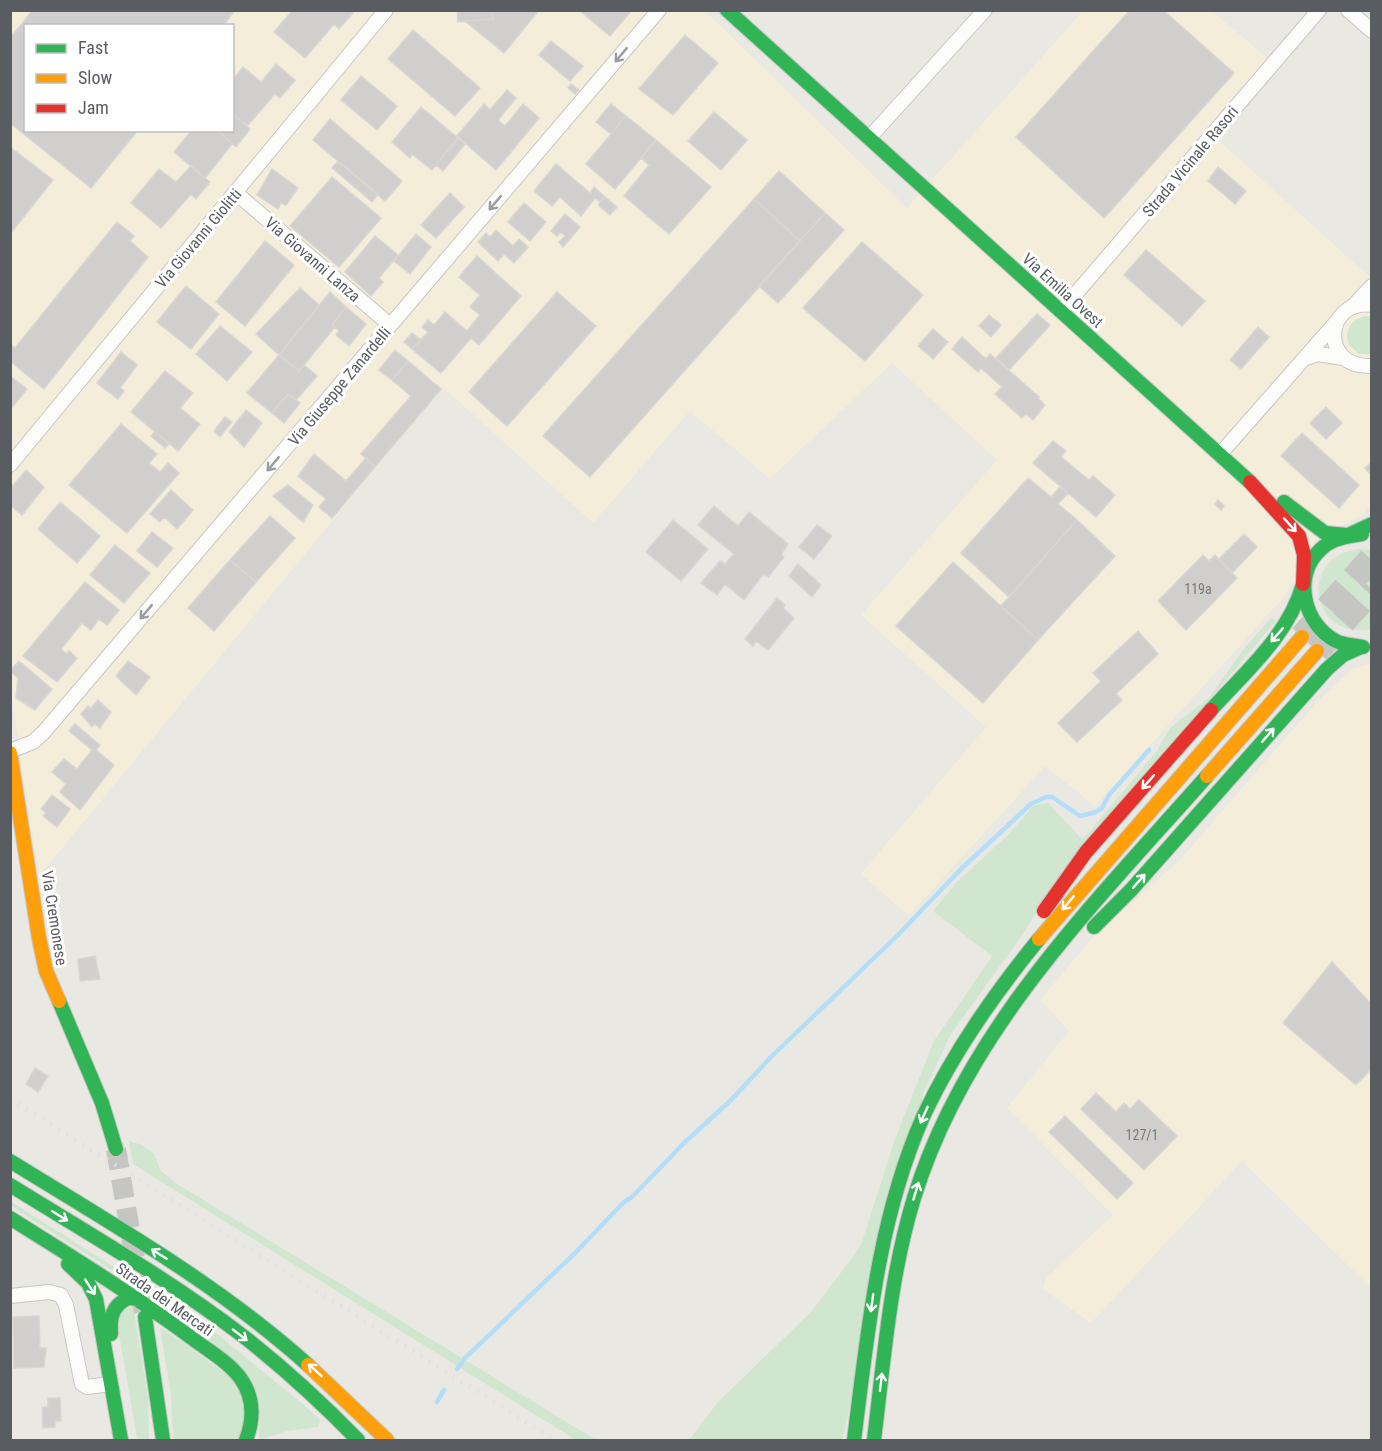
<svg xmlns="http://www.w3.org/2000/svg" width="1382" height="1451" viewBox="0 0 1382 1451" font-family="'Roboto Condensed',sans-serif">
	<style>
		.commercial { fill: #f4edda; fill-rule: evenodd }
		.green { fill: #d1e6ce }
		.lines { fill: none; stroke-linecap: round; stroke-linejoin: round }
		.stream { stroke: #b4def7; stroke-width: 4.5 }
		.building { fill: #d1cfcd; stroke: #d8d6d2; stroke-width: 1.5 }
		.secondary-tunnel { stroke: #c5c5c2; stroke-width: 20; stroke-dasharray: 20 10; stroke-linecap: butt }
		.highway-tunnel { stroke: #c5c5c2; stroke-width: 26; stroke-dasharray: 26 13; stroke-linecap: butt }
		.street-casing { stroke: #c6c6c5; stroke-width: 16 }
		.fast-casing { stroke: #c5c5c3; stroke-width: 16 }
		.slow-casing { stroke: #c5c5c3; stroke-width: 16 }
		.jam-casing { stroke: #c5c5c3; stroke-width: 16 }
		.street { stroke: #fcfcfb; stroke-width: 14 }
		.fast { stroke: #30b455; stroke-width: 14 }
		.slow { stroke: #ff9f0a; stroke-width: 14 }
		.jam { stroke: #e5322d; stroke-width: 14 }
		.rail { stroke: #e1e1e0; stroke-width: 4.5; stroke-dasharray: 1.5 8; stroke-linecap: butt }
		.oneway { stroke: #9a9d9f }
		.oneway2 { stroke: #fff }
		.labels { text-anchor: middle; stroke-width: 6; stroke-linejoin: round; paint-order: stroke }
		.number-label { font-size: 14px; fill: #787b7d }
		.street-label { font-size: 16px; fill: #595d61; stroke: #fff }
	</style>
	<rect width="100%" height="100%" fill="#e9e8e3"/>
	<path class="commercial" d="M10,11H705L907,208L1083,11H1212L1268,59L1206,129L1371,278V505L1363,515L1316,540L1285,596L1095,806L1045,766L909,916L861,874L986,727L861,615L997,460L892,363L770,479L690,411L593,523L443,387L39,876L10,689ZM26,26H232V130H26Z
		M1371,663V1288L1242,1161L1091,1323L1043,1289L1046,1278L1113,1215L1007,1108L1069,1031L1040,1000L1094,936L1179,861L1316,703L1352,669Z"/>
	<path class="green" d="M1365,316L1372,317L1371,354H1359L1349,345C1344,331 1350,320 1365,316Z
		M1359,549L1372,551L1371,629C1311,641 1297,557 1359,549Z
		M1271,618L1276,621L1055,882L1025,931L951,1034L924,1091L842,1440H689L718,1402L811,1312L855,1254L862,1242L895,1139L934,1041L992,956L933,911L956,883L1010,833L1034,805L1048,803L1080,837L1084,838L1157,751L1170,728L1210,697L1243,650Z
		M129,1141L142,1145L154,1154L161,1171L177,1184L596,1440H576L133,1164Z
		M10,1201L210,1328L305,1406L320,1420L318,1427L287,1431L259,1440L260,1406L118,1274L11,1206Z
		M133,1306L148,1397L149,1440H138L137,1438L118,1328L120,1312Z
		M160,1327L235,1380L247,1413L238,1440H173L171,1396Z"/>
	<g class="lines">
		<path class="stream" d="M457,1369L465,1358L575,1253L624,1202L632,1197L684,1143L731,1100L771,1057L898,935L962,868L1031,804L1046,797H1052L1080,816L1096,812L1102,808L1109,795L1149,750
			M437,1402L444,1390"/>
	</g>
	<path class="building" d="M33,10H235L223,26H26V130H138L91,188L10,123V38Z
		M293,10H350L353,13L339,29L334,24L305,58L274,32Z
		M457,10H492L493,19L458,22Z
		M492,10H539L504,53L465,21L493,19Z
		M579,10H632L610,36Z
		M1130,10H1163L1234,73L1104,218L1016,137Z
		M413,30L480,88L455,116L388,59Z
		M685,35L718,63L673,115L639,89Z
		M551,41L583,66L570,81L539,55Z
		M276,64L295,80L280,98L275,94L247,126L232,113V81L243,67L261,82Z
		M361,76L397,106L377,130L341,100Z
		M571,84L579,90L575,94L568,88Z
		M507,90L516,98L498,120L505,126L523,104L539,118L496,170L457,136L484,104L490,110Z
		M611,104L626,116L611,134L596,122Z
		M421,107L458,138L432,170L412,154L410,158L392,142Z
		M714,112L747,140L721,170L688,141Z
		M232,113L250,129L236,147L217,130H232Z
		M626,116L656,140L615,189L586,164Z
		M330,119L402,181L385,201L313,140Z
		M192,130H217L232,144L205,178L174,152Z
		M458,138L465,144L443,171L436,165Z
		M656,140L711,187L669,234L624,196L649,165L641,158Z
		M10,147L53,180L10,234Z
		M338,161L378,194L372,202L332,168Z
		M556,164L590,193L594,187L605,197L600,202L595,198L581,216L560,197L552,206L534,191Z
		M191,166L210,182L196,199L191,194L161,228L131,203L159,169L176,182Z
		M1218,167L1246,191L1235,204L1208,181Z
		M272,169L298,188L286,205L281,203L278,209L257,195Z
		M779,171L825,213L800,241L754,199Z
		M332,177L381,218L339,267L290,226Z
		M450,193L464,207L436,238L421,225Z
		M605,197L617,207L610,215L598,205Z
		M754,199L800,241L590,477L543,436Z
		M524,203L546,222L530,241L508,222Z
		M825,213L844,230L778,303L759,286Z
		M565,214L580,227L563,247L559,242L565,236L561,232L557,236L551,231Z
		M117,222L134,236L130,241L148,257L44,389L10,361V348L12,346L15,348Z
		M496,230L513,246L519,239L528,247L514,263L504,254L498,261L478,242L486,233L490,237Z
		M416,234L431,247L410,274L394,261Z
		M375,236L398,255L379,278L383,282L371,296L345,272Z
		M265,241L294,265L245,326L216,302Z
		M862,242L923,295L865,361L803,308Z
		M1146,250L1205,301L1182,326L1124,275Z
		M477,256L521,296L479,345L471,338L441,373L412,349L428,332L422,327L428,320L434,325L445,312L467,331L480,315L470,307L480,295L459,277Z
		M186,286L219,314L191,349L157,322Z
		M300,288L319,305L279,355L256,334Z
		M330,292L346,307L332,325L335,327L299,371L279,355Z
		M557,292L596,326L507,426L469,392Z
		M346,307L366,324L349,346L336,335L339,331L332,325Z
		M1037,314L1050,325L1009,370L996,358Z
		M989,315L1001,325L991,337L979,326Z
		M220,326L252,352L227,381L196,354Z
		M1258,327L1269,337L1241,369L1230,360Z
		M933,329L948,342L933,359L918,346Z
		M412,333L421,340L412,349L404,342Z
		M962,337L986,359L990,354L1039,397L1038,398L1045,405L1033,420L1026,414L1022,418L995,394L1002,387L981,368L978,372L952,349Z
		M395,350L408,361L392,380L379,370Z
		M121,352L137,365L120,388L124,391L118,399L97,383Z
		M279,355L299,371L304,365L317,376L296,400L288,394L272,413L247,393Z
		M408,361L441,389L375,467L361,454L411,396L392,380Z
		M165,371L193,393L180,408L200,424L178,451L131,412Z
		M10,376L27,389L10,410Z
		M288,394L300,403L284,423L272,413Z
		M1326,407L1342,423L1326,439L1310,423Z
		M246,410L262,423L244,447L229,432Z
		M225,417L232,422L220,437L214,431Z
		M121,424L157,454L149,463L160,472L168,463L179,473L127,533L69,485Z
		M155,432L169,444L165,448L151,436Z
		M1302,433L1359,485L1339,508L1281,456Z
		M1053,441L1066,451L1061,457L1089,480L1093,476L1115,495L1096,517L1033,463Z
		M314,454L346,481L366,458L375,467L332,518L319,507L326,499L298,476Z
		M1372,462V476L1365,468Z
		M26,470L44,487L22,515L10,505V489Z
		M1028,478L1051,497L1060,487L1068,493L1058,504L1077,520L1009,597L961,553Z
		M288,485L313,505L303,522L273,496Z
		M171,490L193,510L177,529L164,517L160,522L150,514Z
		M1218,500L1224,506L1221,510L1215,504Z
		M60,502L100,536L77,563L38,529Z
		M714,506L738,526L749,512L788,544L781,555L784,557L768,577L763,574L744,600L725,584L717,595L701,583L720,561L725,564L734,554L698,525Z
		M270,516L295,538L256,582L230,560Z
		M673,520L708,549L681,581L646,552Z
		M1077,520L1115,556L1038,640L1001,606Z
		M817,525L832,536L814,559L799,547Z
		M152,532L173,548L157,567L137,551Z
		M1244,534L1257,547L1232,573L1219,559Z
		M115,545L150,573L124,603L90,575Z
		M1203,555L1209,561L1215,555L1237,578L1186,630L1158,601Z
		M230,560L256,582L214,631L188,608Z
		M953,562L1038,640L983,703L896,626Z
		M798,564L821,585L812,597L789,576Z
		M85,582L119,610L107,625L99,619L91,630L82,623L61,649L67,654L69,651L77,658L57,682L23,656Z
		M777,598L785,605L783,608L794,618L768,650L756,641L753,646L745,639Z
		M1138,631L1158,654L1116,694L1122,700L1077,742L1058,723L1101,681L1093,673Z
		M19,661L52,689L35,710L16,698L18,678L10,671Z
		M128,661L150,677L136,695L116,676Z
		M98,700L111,712L100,728L95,724L92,727L81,714L88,706L91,708Z
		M75,724L100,745L96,750L114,765L80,810L60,792L66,784L52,772L64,759L77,769L92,750L69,731Z
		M52,795L70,809L57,827L43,816L46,813L41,809Z
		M95,956L100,979L80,981L78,959Z
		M1332,962L1372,1005V1068L1356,1085L1283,1023Z
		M35,1068L48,1076L38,1092L26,1084Z
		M1096,1093L1116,1112L1124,1103L1130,1109L1139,1100L1177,1136L1144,1170L1081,1109Z
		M1065,1116L1133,1183L1117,1199L1049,1132Z
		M39,1316L40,1348H46L44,1367L14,1368L13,1317Z
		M48,1398H60L61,1421H55V1427L43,1428L42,1407H48Z"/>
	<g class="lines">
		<path class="secondary-tunnel" d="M116,1149L144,1312"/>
		<path class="highway-tunnel" d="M1302,637L1372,558
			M1317,651L1372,589"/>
		<defs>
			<path id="street" d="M1348,10L1372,31
				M869,138L985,10
				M236,193L390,325
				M1372,305C1323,299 1320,369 1372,366
				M1353,306L1372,286
				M1061,311L1319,10
				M1304,359L1318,354L1343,358
				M1221,453L1338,320
				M10,465L386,10
				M10,751L33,742L43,733L659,10
				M10,1296L49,1292L61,1295L66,1305L82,1384L87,1387L111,1384"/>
			<path id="fast" d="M727,10L1250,482
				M1284,502L1325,533L1346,535
				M1362,534C1346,537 1332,538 1320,550C1292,576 1304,625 1336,641C1343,645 1355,645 1363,647
				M1348,535L1372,524
				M1211,710C1245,672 1289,635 1303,584
				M1094,927L1131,890L1327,669L1343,655L1361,647
				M59,1001L102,1103L116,1149
				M10,1161C112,1224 218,1284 308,1365
				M10,1185C89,1234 170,1280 243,1336C284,1368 322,1403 358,1440
				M10,1218C72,1257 134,1295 193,1339C209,1351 230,1363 241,1379C254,1398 254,1419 246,1440
				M68,1264L88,1283L96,1299L121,1440
				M145,1317L163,1440
				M111,1334C110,1317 112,1306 128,1298L140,1299
				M854,1440C868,1331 878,1219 923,1117C953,1052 994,994 1039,939
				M874,1440C884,1359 890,1276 914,1198C965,1031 1094,904 1207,776"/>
			<path id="slow" d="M10,753L39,938L46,971L59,1001
				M1207,776L1317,651
				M1039,939L1302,637
				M308,1365L387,1440"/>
			<path id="jam" d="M1250,482L1299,536L1304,555L1303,584
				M1044,911L1086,852L1211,710"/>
		</defs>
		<use href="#street" class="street-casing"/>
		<use href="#fast" class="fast-casing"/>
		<use href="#slow" class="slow-casing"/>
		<use href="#jam" class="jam-casing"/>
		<use href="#street" class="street"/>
		<use href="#fast" class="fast"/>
		<use href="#slow" class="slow"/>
		<use href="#jam" class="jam"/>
		<path class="rail" d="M10,1099L555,1440"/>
	</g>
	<defs><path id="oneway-shaft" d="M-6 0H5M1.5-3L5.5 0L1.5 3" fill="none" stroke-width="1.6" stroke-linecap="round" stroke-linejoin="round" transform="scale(1.5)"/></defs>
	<g class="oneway">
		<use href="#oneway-shaft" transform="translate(621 55) rotate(130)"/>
		<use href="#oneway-shaft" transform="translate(495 203) rotate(130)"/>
		<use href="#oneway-shaft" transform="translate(273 464) rotate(130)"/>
		<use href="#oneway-shaft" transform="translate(146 612) rotate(130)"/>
	</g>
	<g class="oneway2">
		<use href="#oneway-shaft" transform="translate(1290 525) rotate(48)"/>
		<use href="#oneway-shaft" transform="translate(1277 635) rotate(131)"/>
		<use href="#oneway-shaft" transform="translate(1268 735) rotate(-49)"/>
		<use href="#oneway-shaft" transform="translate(1148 782) rotate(131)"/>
		<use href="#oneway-shaft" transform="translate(1139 881) rotate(-49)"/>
		<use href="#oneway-shaft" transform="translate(1068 903) rotate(130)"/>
		<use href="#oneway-shaft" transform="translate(924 1115) rotate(114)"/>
		<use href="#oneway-shaft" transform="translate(916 1191) rotate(-73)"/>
		<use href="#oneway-shaft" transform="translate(60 1216) rotate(32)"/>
		<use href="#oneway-shaft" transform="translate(159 1254) rotate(-148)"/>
		<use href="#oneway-shaft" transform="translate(90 1287) rotate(57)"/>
		<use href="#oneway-shaft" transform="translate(872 1303) rotate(98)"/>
		<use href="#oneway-shaft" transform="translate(240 1335) rotate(38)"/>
		<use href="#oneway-shaft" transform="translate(315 1370) rotate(-138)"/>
		<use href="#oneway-shaft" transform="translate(881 1382) rotate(-83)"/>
	</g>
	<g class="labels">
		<g class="number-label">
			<text x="1198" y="594">119a</text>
			<text x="1142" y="1140">127/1</text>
		</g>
		<g class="street-label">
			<text transform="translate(1190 161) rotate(-50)" y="6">Strada Vicinale Rasori</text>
			<text transform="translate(198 238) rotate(-50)" y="6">Via Giovanni Giolitti</text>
			<text transform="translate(313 259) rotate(41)" y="6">Via Giovanni Lanza</text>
			<text transform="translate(1063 290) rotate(42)" y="6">Via Emilia Ovest</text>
			<text transform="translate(339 386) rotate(-50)" y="6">Via Giuseppe Zanardelli</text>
			<text transform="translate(55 918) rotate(81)" y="6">Via Cremonese</text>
			<text transform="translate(165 1299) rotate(35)" y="6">Strada dei Mercati</text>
		</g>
	</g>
	<rect width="1382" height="1451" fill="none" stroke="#595d61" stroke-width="24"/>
	<rect x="24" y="24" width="210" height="108" fill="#ffffff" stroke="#bdbec0" stroke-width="1.5"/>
	<rect x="36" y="44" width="30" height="9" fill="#30b455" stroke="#bdbec0" stroke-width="1.5"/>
	<text x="78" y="54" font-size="18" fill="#595d61">Fast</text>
	<rect x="36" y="74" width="30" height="9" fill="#ff9f0a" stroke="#bdbec0" stroke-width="1.5"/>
	<text x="78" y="84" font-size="18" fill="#595d61">Slow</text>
	<rect x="36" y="104" width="30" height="9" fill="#e5322d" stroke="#bdbec0" stroke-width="1.5"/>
	<text x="78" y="114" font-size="18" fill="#595d61">Jam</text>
</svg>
